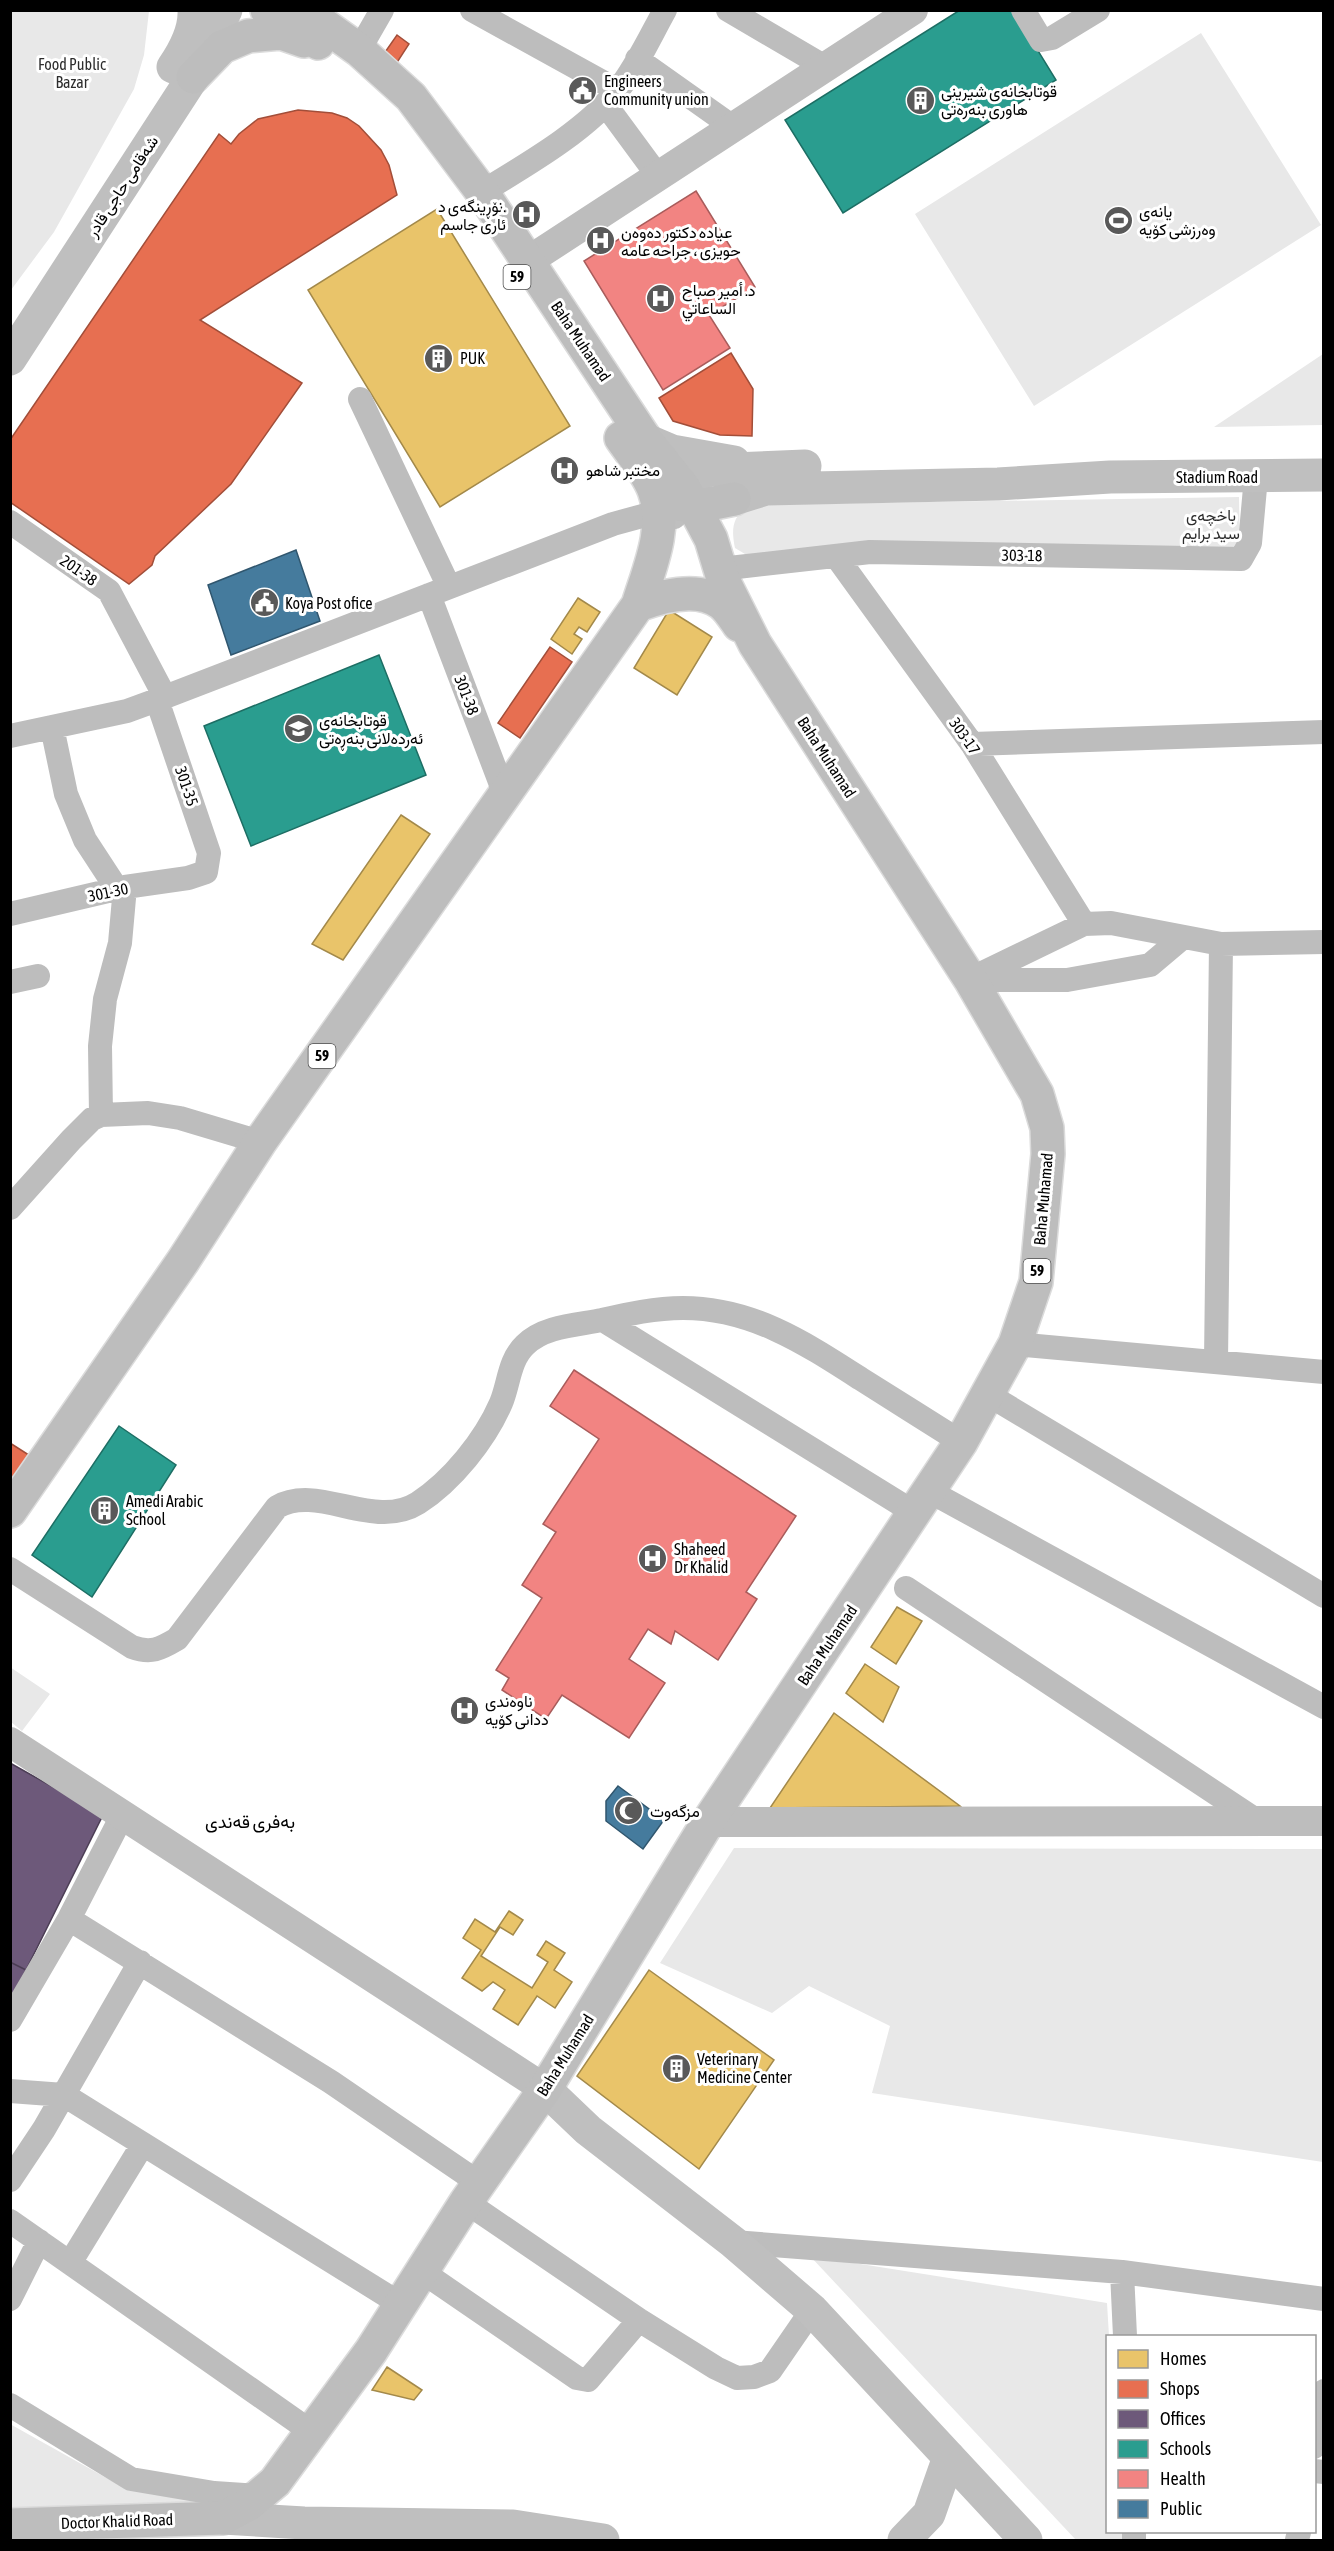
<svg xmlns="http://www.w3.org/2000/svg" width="1334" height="2551" viewBox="0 0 1334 2551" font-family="'Asap Condensed',Vazirmatn,sans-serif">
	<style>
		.green { fill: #e8e8e8 }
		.homes { fill: #e9c46a; stroke: #a3894a; stroke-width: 1.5 }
		.shops { fill: #e76f51; stroke: #a24e39; stroke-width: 1.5 }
		.offices { fill: #6d597a; stroke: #4c3e55; stroke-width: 1.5 }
		.schools { fill: #2a9d8f; stroke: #1d6e64; stroke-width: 1.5 }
		.health { fill: #f28482; stroke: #a95c5b; stroke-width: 1.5 }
		.public { fill: #457b9d; stroke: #30566e; stroke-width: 1.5 }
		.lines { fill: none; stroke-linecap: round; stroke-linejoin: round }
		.primary-casing { stroke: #dbdbdb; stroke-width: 36 }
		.minor { stroke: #bdbdbd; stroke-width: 24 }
		.tertiary { stroke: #bdbdbd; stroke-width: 30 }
		.secondary { stroke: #bfbfbf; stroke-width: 33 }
		.primary { stroke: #bdbdbd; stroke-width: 33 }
		.labels { text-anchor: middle; stroke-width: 6; stroke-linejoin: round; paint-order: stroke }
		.shield { fill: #fff; stroke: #4c4c4c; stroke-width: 1.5 }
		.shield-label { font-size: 15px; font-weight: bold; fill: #000 }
		.park-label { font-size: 16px; fill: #2d2d2d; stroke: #fff }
		.poi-label { font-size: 16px; fill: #000; stroke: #fff; text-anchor: start }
		.street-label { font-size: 16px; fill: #000; stroke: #fff }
		.neighbourhood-label { font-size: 18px; fill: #000; stroke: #fff }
	</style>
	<rect width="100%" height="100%" fill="#fff"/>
	<path class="green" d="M11,10L149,11L144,55L134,89L54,232L11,290Z
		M1201,33L1321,225L1034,406L915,214Z
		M1323,354V425L1214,427Z
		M1239,497L1240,553L745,554L735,548C731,529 732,515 751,505Z
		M10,1667L50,1694L22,1731L11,1722Z
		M734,1848L1323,1849V2162L872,2093L890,2026L809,1986L772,2013L660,1963Z
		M810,2256L1107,2303L1109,2336L1108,2532H1123V2540H1076Z
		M10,2424L128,2490L217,2502L11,2516Z"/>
	<path class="homes" d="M437,209L570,426L440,507L308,290Z
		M578,598L600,612L587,632L579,627L574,634L582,639L572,654L551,639Z
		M669,610L712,637L677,695L634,668Z
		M401,815L430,834L343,960L312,944Z
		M897,1607L922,1621L896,1664L871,1647Z
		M865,1664L899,1687L883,1722L846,1693Z
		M834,1713L960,1806L770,1808Z
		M509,1911L523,1920L513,1935L500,1927L481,1956L532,1988L548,1962L537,1955L546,1941L565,1953L554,1970L572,1982L555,2008L537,1996L518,2025L493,2009L505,1990L493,1982L482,1991L462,1978L481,1950L463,1938L475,1919L495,1932Z
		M649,1970L774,2060L699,2169L577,2076Z
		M387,2367L422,2390L414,2400L372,2390Z"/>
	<path class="shops" d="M397,35L409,44L396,64L383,55Z
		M298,110L332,113L347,118L359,126L381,150L389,165L397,195L200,320L302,383L231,484L155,556L152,565L129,584L10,502V440L219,134L231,144L239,134L258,119Z
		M731,353L753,389L752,436L720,435L673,421L659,398Z
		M550,647L572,662L520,738L498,723Z
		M10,1443L32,1457L10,1490Z"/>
	<path class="offices" d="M10,1763L103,1815L26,1970L10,1962Z
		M10,1962L26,1970L10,1999Z"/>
	<path class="schools" d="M960,10H1013L1056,80L843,213L785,120Z
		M379,655L426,775L251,846L204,726Z
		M119,1426L176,1465L92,1597L32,1555Z"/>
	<path class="health" d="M696,191L755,287L709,315L730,348L663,390L584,261Z
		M574,1370L796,1516L746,1592L757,1599L718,1660L675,1631L671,1644L648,1629L629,1659L665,1683L629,1738L562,1695L546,1719L502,1690L509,1678L496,1670L542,1598L522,1585L556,1532L543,1524L599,1439L550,1406Z"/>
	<path class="public" d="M296,550L320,621L231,655L208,585Z
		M618,1786L664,1820L643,1849L606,1821V1801Z"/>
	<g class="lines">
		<defs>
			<path id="primary" d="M267,10L318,43
				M193,77L222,47L248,36L281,33L304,41
				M675,503L694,507L734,499
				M638,605C662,596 698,586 721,603C728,608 734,618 739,625
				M10,1511L183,1261L260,1142L638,605C649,569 668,528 654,490C647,472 632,454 621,438
				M10,2525L223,2518L249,2504L275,2482L371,2351L466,2202L545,2089L708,1822L961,1442L1015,1344L1036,1282L1048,1154L1047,1128L1037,1094L970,979L755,644L724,582L711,539L684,488L646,440L482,192L411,97L359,50L303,10"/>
		</defs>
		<use href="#primary" class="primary-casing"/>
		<path class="minor" d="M472,10L617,90
			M728,10L827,68
			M1023,10L1041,40L1052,38L1098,10
			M359,50L382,10
			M637,59L733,127
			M605,104L658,176
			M482,192C526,165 586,131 618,90C637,66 650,37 665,10
			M360,399L449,587
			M10,522L109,591L165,697
			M836,556L972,744L1084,924
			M720,569L870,552L1241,559L1250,543L1256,477
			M429,595L505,795
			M52,727L66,794L85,840L117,889
			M10,736L127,711L157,700L613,524L657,512
			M972,744L1324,732
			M10,914L125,887L188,878L206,872L209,853L157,700
			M970,979L1084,924L1111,923L1221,944L1324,942
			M976,980H1067L1150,965L1182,938
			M10,982L38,976
			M101,1115L100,1046L105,999L120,943L125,887
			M10,1208L71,1140L92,1119L101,1115L148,1113L180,1118L260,1142
			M603,1320L915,1513
			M1015,1344L1324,1372
			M1216,1362L1221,944
			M987,1394L1324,1596
			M929,1491L1324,1707
			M10,1569L132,1647C151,1654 160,1649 177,1639L277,1507C318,1483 374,1531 418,1503C452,1481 485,1440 501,1403C509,1384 509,1360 525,1345C544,1326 577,1325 602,1320C628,1314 655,1308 683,1308C752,1308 805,1343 861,1379C894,1400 928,1421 961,1442
			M906,1588L1259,1822
			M69,1919L331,2082L479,2183
			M10,2020L69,1919L123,1814
			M10,2091L64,2095L402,2305
			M10,2180L44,2129L140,1962
			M466,2202L639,2320L716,2368L737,2378L754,2377L770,2371L812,2310
			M10,2221L313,2433
			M733,2242L1122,2272L1324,2299
			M70,2263L143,2144
			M1122,2272L1125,2336
			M424,2273L577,2378L588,2380L639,2320
			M10,2299L39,2241
			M10,2405L131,2479L214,2493L258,2496
			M1314,2447L1324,2391
			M1314,2471L1324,2472
			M1134,2532V2540
			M1297,2540L1299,2532"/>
		<path class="tertiary" d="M528,261L913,10
			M10,1742L545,2089
			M708,1822L1324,1821"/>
		<path class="secondary" d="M173,67C184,51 195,30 194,10
			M10,359L193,77L226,10
			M646,440L672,451L734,462
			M734,499L766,489L998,484L1110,477L1324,475
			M672,513L693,479L708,470L805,466
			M545,2089L588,2130L733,2242L812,2310L1026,2540
			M223,2518L304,2523L513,2526L603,2540
			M904,2540L929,2514L949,2457"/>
		<use href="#primary" class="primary"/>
	</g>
	<defs>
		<symbol id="civic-disc" viewBox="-11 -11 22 22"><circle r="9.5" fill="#595959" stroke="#fff"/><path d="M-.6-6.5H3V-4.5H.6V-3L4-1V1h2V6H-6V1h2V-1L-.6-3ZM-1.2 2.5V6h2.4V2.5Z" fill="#fff"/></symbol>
		<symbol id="building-disc" viewBox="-11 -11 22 22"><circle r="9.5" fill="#595959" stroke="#fff"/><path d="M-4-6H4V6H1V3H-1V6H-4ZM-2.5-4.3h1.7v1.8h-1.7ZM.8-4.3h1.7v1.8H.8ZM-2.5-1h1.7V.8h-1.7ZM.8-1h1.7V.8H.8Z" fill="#fff"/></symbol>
		<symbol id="hospital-disc" viewBox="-11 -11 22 22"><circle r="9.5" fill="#595959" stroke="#fff"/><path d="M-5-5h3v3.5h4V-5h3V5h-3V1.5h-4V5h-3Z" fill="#fff"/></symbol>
		<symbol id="stadium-disc" viewBox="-11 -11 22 22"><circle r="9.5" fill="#595959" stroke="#fff"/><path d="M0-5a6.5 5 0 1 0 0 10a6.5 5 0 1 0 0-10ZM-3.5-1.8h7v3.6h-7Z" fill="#fff"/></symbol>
		<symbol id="school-disc" viewBox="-11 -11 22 22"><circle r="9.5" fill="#595959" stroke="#fff"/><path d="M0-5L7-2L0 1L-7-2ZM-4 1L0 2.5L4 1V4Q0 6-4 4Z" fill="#fff"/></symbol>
		<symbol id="mosque-disc" viewBox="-11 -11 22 22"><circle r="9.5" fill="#595959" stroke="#fff"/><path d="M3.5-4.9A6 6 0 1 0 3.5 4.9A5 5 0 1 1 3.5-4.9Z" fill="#fff"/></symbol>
	</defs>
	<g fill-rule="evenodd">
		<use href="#civic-disc" x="566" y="74" width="33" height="33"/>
		<use href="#building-disc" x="904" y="84" width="33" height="33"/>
		<use href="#hospital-disc" x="510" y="198" width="33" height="33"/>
		<use href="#stadium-disc" x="1102" y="204" width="33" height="33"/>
		<use href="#hospital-disc" x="584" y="224" width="33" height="33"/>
		<use href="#hospital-disc" x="644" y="282" width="33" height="33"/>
		<use href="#building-disc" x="422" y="342" width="33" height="33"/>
		<use href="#hospital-disc" x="548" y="454" width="33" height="33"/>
		<use href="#civic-disc" x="248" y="586" width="33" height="33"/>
		<use href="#school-disc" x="282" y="712" width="33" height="33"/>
		<use href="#building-disc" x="88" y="1494" width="33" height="33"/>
		<use href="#hospital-disc" x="636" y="1542" width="33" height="33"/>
		<use href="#hospital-disc" x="448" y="1694" width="33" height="33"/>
		<use href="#mosque-disc" x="612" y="1794" width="33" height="33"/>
		<use href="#building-disc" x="660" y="2052" width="33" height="33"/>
	</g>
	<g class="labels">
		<g class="shield">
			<rect x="503.5" y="265" width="27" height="24" rx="4.5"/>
			<rect x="308.5" y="1044" width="27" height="24" rx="4.5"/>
			<rect x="1023.5" y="1259" width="27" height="24" rx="4.5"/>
		</g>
		<g class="shield-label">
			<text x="517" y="282">59</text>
			<text x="322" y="1061">59</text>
			<text x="1037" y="1276">59</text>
		</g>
		<g class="park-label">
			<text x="72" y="70">Food Public<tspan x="72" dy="18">Bazar</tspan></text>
			<text x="1211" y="521">باخچه‌ی<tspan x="1211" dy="18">سید برایم</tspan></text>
		</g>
		<g class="poi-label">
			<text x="604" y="87">Engineers<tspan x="604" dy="18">Community union</tspan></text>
			<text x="941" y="97">قوتابخانه‌ی شیرینی<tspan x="941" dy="18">هاوری بنه‌ره‌تی</tspan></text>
			<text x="506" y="212" text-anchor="end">نۆڕینگەی د.<tspan x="506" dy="18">ئاری جاسم</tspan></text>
			<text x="1139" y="217">یانه‌ی<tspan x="1139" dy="18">وه‌رزشی كۆیه‌</tspan></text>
			<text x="621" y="238">عیادە دکتور دەوەن<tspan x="621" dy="18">حویزی ، جراحە عامە</tspan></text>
			<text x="682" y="296">د. أمير صباح<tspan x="682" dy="18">الساعاتي</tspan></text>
			<text x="460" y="364">PUK</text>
			<text x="586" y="476">مختبر شاهو</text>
			<text x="285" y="609">Koya Post ofice</text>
			<text x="319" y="726">قوتابخانه‌ی<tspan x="319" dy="18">ئه‌رده‌لانی بنه‌ڕه‌تی</tspan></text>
			<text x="126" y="1507">Amedi Arabic<tspan x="126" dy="18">School</tspan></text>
			<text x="674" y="1555">Shaheed<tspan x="674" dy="18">Dr Khalid</tspan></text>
			<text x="485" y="1707">ناوەندی<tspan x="485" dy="18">ددانی کۆیە</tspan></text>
			<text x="650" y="1817">مزگه‌وت</text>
			<text x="697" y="2065">Veterinary<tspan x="697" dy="18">Medicine Center</tspan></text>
		</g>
		<g class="street-label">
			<text transform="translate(122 186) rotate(-57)" y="6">شەقامی حاجی قادر</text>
			<text transform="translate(581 341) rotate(56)" y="6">Baha Muhamad</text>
			<text x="1217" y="483">Stadium Road</text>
			<text transform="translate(1022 555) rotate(1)" y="6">303-18</text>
			<text transform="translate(79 570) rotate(35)" y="6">201-38</text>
			<text transform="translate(467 695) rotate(69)" y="6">301-38</text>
			<text transform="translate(965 736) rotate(55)" y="6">303-17</text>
			<text transform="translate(827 757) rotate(57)" y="6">Baha Muhamad</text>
			<text transform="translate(187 786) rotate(71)" y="6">301-35</text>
			<text transform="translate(108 892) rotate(-12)" y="6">301-30</text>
			<text transform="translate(1043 1199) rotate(-85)" y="6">Baha Muhamad</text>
			<text transform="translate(827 1645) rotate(-56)" y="6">Baha Muhamad</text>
			<text transform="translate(565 2055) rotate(-58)" y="6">Baha Muhamad</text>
			<text transform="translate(117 2521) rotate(-2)" y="6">Doctor Khalid Road</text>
		</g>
		<g class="neighbourhood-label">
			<text x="250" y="1828">بەفری قەندی</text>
		</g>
	</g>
	<rect width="1334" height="2551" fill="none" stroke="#000000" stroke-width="24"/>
	<rect x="1106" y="2335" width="210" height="198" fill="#ffffff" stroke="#999999" stroke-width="1.5"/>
	<rect x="1118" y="2350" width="30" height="18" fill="#e9c46a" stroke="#999999" stroke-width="1.5"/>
	<text x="1160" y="2365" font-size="18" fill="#000000">Homes</text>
	<rect x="1118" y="2380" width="30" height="18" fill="#e76f51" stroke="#999999" stroke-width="1.5"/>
	<text x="1160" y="2395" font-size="18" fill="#000000">Shops</text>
	<rect x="1118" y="2410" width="30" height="18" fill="#6d597a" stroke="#999999" stroke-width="1.5"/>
	<text x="1160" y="2425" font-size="18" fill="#000000">Offices</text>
	<rect x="1118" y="2440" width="30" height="18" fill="#2a9d8f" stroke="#999999" stroke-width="1.5"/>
	<text x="1160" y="2455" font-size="18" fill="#000000">Schools</text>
	<rect x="1118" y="2470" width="30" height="18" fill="#f28482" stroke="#999999" stroke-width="1.5"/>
	<text x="1160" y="2485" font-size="18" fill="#000000">Health</text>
	<rect x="1118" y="2500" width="30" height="18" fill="#457b9d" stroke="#999999" stroke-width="1.5"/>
	<text x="1160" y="2515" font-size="18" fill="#000000">Public</text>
</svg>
